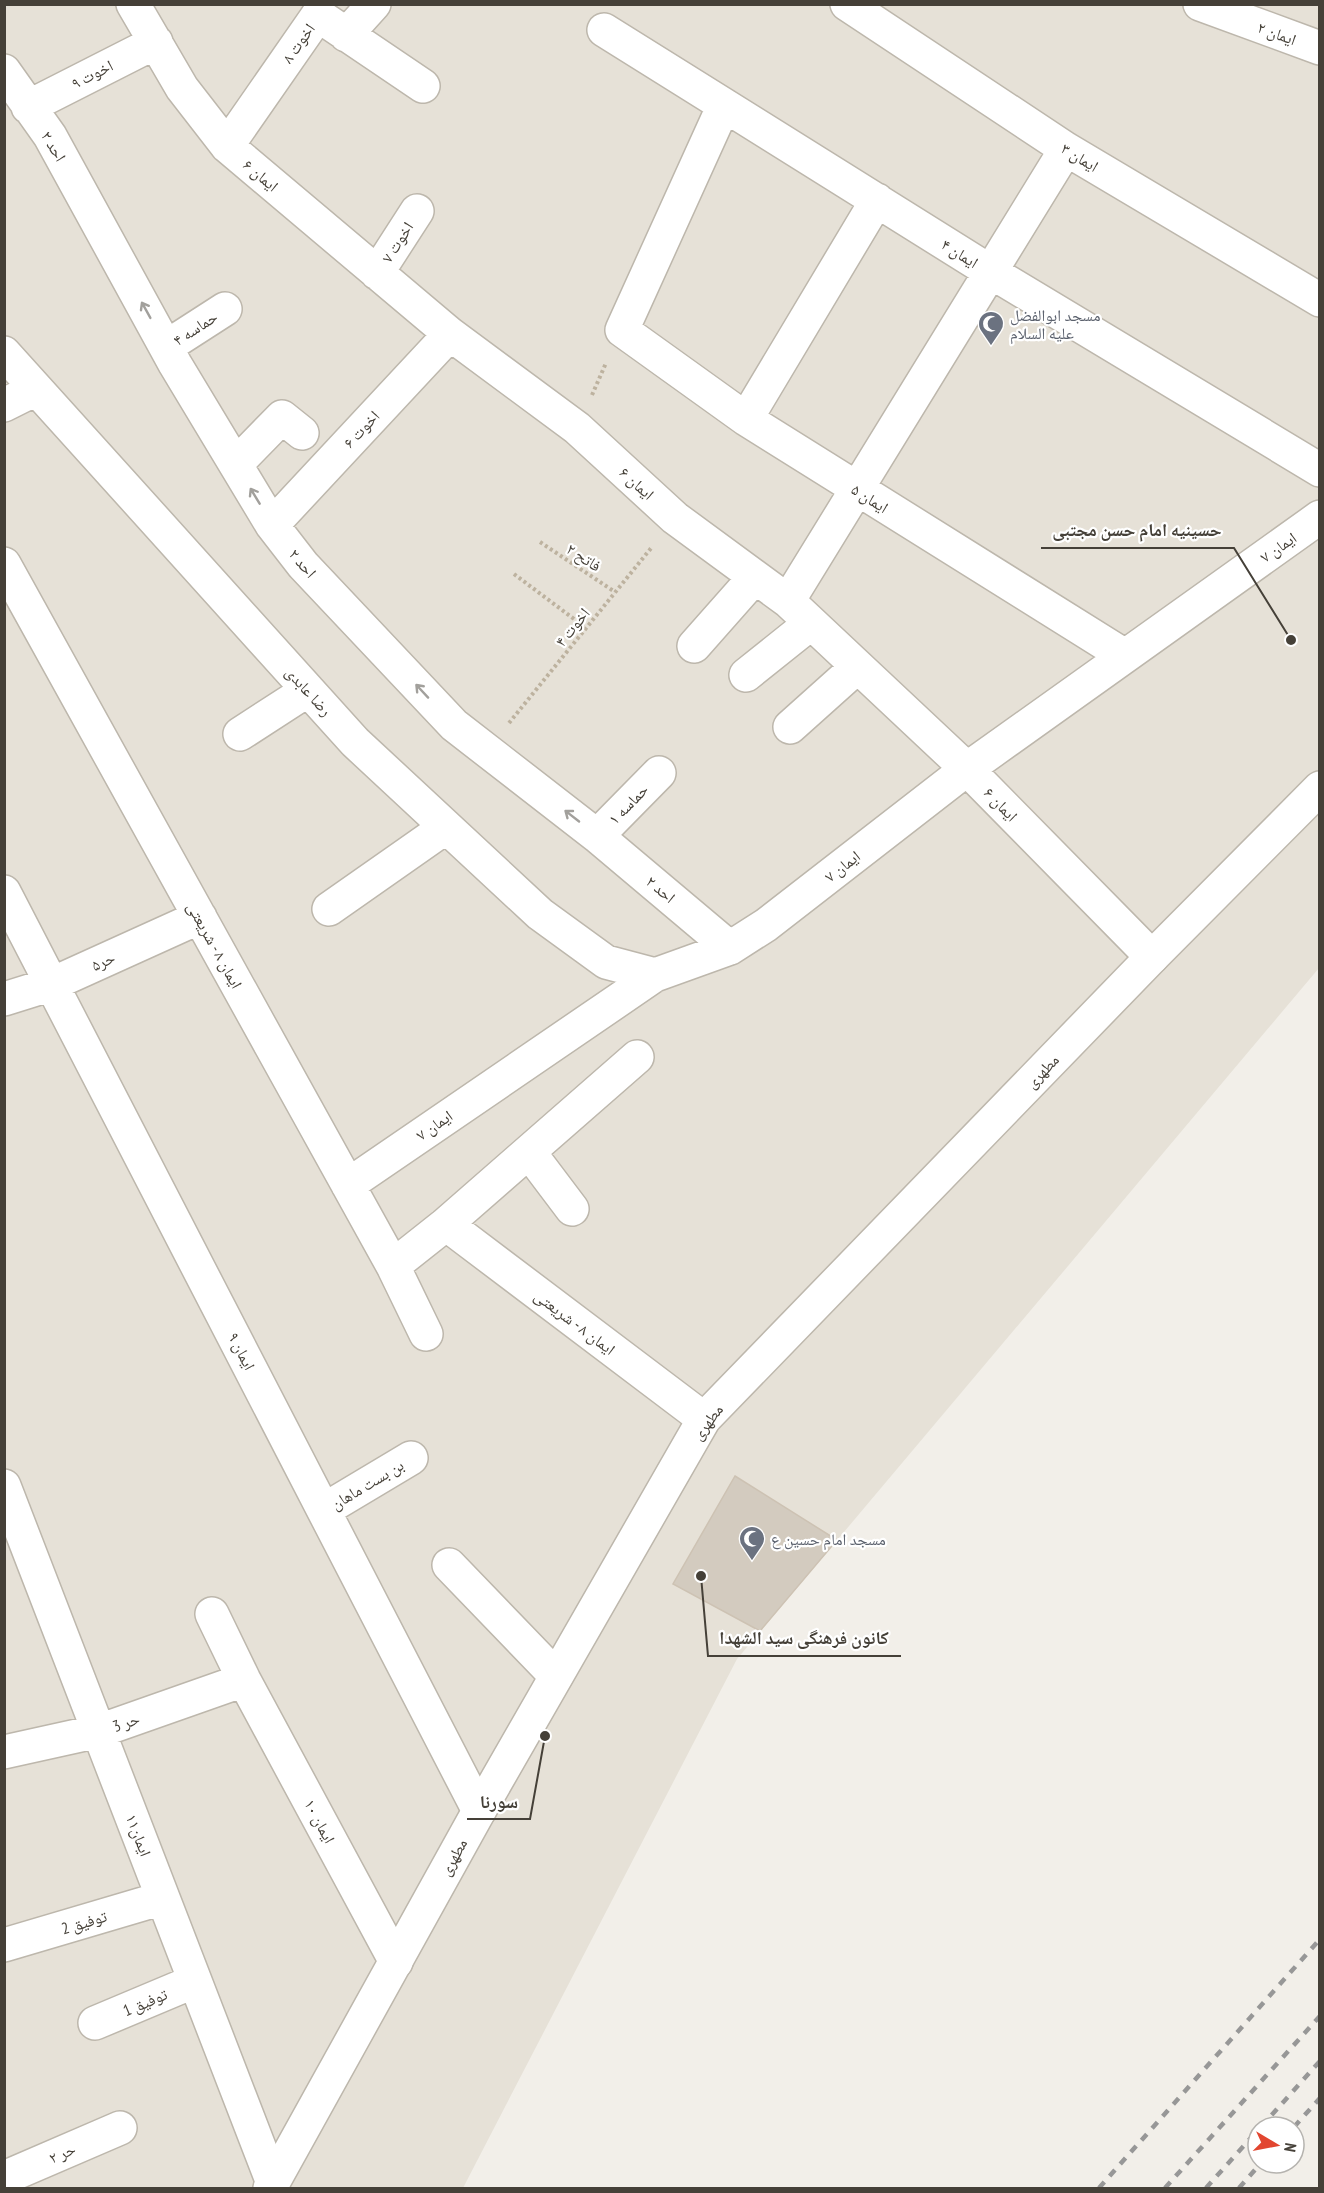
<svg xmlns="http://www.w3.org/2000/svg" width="1324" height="2193" viewBox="0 0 1324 2193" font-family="'PT Sans Narrow','Noto Naskh Arabic',sans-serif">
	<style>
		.residential { fill: #e6e1d7 }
		.building { fill: #d3cbbf; stroke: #cdc2b3; stroke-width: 1.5 }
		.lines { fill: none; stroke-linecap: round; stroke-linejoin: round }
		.minor-casing { stroke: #bdb7ac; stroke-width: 36 }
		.tertiary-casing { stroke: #bdb7ac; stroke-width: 36 }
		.path { stroke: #bdb29f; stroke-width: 4; stroke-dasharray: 3 3; stroke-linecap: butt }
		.minor { stroke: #fff; stroke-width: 33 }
		.tertiary { stroke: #fff; stroke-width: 33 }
		.rail { stroke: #979797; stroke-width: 4.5; stroke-dasharray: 8 8; stroke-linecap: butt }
		.oneway { stroke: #a2a09c }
		.labels { text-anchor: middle; stroke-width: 4.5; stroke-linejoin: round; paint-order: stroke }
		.street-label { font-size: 16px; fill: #454038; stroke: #fff }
		.worship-label { font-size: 16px; fill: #5b616d; stroke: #fff; text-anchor: start }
		.leader { fill: none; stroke: #454038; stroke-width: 2 }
		.callout-dot { fill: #454038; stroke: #fff; stroke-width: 2 }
		.callout-label { font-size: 18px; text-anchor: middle; font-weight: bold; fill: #454038; stroke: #fff; stroke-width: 4.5; stroke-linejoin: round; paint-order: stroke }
	</style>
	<rect width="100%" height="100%" fill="#f2efe9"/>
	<path class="residential" d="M5,5H1319V968L737,1659L463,2188H5Z"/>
	<path class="building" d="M735,1476L837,1540L760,1631L673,1584Z"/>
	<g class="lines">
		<defs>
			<path id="minor" d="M133,4L182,88L227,146L450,334L577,428L675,518L788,601L967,769L1152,957
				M847,4L1066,149L1320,300
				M1200,4L1320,48
				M604,30L991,272L1320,470
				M346,35L374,4
				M4,71L50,136L175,364L272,525L303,565L454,725L597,836L730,948
				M724,105L622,330L746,419L1125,656
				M28,107L156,42
				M227,146L318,15L423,86
				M377,273L417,211
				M166,347L225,309
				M4,353L355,742L540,914L606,962L655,975
				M4,405L36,389
				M746,419L877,200
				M236,464L282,417L302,433
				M272,525L450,334
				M4,564L393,1266L426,1334
				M788,601L1066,149
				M694,646L755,577
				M746,675L811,623
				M790,727L857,667
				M240,734L308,690
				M597,836L659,773
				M4,892L479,1811
				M329,909L446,827
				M4,999L52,984L200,917
				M529,1152L572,1209
				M348,1185L655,975L730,948L766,925L967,769L1320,517
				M446,1224L704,1419
				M393,1266L446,1224L637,1057
				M4,1486L273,2183
				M324,1510L411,1458
				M449,1565L556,1676
				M212,1614L244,1680L396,1962
				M4,1752L99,1731L244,1680
				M4,1945L163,1898
				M95,2023L195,1981
				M4,2178L120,2128"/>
			<path id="tertiary" d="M270,2188L479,1811L704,1419L1152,957L1320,788"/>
		</defs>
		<use href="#minor" class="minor-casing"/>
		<use href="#tertiary" class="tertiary-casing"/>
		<path class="path" d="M592,395L606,363
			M540,542L615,592
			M514,574L586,628
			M509,723L652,547"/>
		<use href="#minor" class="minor"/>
		<use href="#tertiary" class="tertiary"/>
		<path class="rail" d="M1261,2127L1320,2061
			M1294,2127L1320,2098
			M1099,2188L1320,1939
			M1165,2188L1320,2016
			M1206,2188L1258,2130
			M1239,2188L1261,2163"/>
	</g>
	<defs><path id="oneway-shaft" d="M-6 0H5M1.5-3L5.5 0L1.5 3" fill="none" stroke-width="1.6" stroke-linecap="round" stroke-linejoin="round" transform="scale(1.5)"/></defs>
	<g class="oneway">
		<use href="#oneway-shaft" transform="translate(146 310) rotate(-119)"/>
		<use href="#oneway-shaft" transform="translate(255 496) rotate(-121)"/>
		<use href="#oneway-shaft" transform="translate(422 691) rotate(-133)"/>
		<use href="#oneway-shaft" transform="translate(572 816) rotate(-142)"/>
	</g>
	<defs>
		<symbol id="mosque-pin" viewBox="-11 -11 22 30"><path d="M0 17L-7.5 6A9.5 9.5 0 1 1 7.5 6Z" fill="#6b7280" stroke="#fff"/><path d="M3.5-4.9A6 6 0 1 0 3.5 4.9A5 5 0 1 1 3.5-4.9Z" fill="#fff"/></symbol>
	</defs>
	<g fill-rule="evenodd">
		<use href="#mosque-pin" x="976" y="309" width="30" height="40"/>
		<use href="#mosque-pin" x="737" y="1524" width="30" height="40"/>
	</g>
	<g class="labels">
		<g class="street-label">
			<text transform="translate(1277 33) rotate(20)" y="6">ایمان ۲</text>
			<text transform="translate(298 43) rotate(-55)" y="6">اخوت ۸</text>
			<text transform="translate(92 74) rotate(-27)" y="6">اخوت ۹</text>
			<text transform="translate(54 146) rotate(59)" y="6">احد ۲</text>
			<text transform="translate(1080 157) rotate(31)" y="6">ایمان ۳</text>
			<text transform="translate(261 175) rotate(40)" y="6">ایمان ۶</text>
			<text transform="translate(397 242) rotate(-57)" y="6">اخوت ۷</text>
			<text transform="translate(960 253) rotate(32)" y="6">ایمان ۴</text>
			<text transform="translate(195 328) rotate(-33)" y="6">حماسه ۴</text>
			<text transform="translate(361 429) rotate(-47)" y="6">اخوت ۶</text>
			<text transform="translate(637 483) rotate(42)" y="6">ایمان ۶</text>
			<text transform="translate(870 498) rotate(32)" y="6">ایمان ۵</text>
			<text transform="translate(1278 547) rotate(-35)" y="6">ایمان ۷</text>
			<text transform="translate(584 557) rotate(33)" y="6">فاتح ۲</text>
			<text transform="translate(303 563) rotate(49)" y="6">احد ۲</text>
			<text transform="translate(572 627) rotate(-51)" y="6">اخوت ۴</text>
			<text transform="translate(309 691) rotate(48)" y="6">رضا عابدی</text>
			<text transform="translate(628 804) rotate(-46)" y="6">حماسه ۱</text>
			<text transform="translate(1001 804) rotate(46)" y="6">ایمان ۶</text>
			<text transform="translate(842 866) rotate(-38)" y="6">ایمان ۷</text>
			<text transform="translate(661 889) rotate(40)" y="6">احد ۲</text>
			<text transform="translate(215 945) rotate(61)" y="6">ایمان ۸ - شریعتی</text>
			<text transform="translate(103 961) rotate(-25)" y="6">حر۵</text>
			<text transform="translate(1042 1071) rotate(-46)" y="6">مطهری</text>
			<text transform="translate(434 1125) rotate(-35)" y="6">ایمان ۷</text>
			<text transform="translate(575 1322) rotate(37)" y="6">ایمان ۸ - شریعتی</text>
			<text transform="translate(242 1351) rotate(63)" y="6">ایمان ۹</text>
			<text transform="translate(707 1422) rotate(-53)" y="6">مطهری</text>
			<text transform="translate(367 1484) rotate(-31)" y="6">بن بست ماهان</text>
			<text transform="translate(126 1722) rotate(-20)" y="6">حر 3</text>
			<text transform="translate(320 1821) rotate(62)" y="6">ایمان ۱۰</text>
			<text transform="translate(139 1835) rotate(69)" y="6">ایمان۱۱</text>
			<text transform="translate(453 1857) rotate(-61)" y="6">مطهری</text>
			<text transform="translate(84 1922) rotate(-17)" y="6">توفیق 2</text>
			<text transform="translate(145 2002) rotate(-23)" y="6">توفیق 1</text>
			<text transform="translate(62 2153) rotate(-24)" y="6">حر ۲</text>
		</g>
		<g class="worship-label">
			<text x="1010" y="321">مسجد ابوالفضل<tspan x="1010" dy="18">علیه السلام</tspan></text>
			<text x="771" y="1545">مسجد امام حسین ع</text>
		</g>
	</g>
	<path class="leader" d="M1291 640L1234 548H1041M701 1576L708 1656H901M545 1736L530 1819H467"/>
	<g class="callout-dot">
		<circle cx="1291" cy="640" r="6"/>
		<circle cx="701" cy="1576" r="6"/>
		<circle cx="545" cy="1736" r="6"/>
	</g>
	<g class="callout-label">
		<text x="1137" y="536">حسینیه امام حسن مجتبی</text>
		<text x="804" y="1644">کانون فرهنگی سید الشهدا</text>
		<text x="499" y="1808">سورنا</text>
	</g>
	<rect width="1324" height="2193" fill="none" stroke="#454038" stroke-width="12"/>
	<g transform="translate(1276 2145) rotate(100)"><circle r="28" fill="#ffffff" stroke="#b5b3af" stroke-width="1.5"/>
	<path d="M0-4.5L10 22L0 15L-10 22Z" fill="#e24630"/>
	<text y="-9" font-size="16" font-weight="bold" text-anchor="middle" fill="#454038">N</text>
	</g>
</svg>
